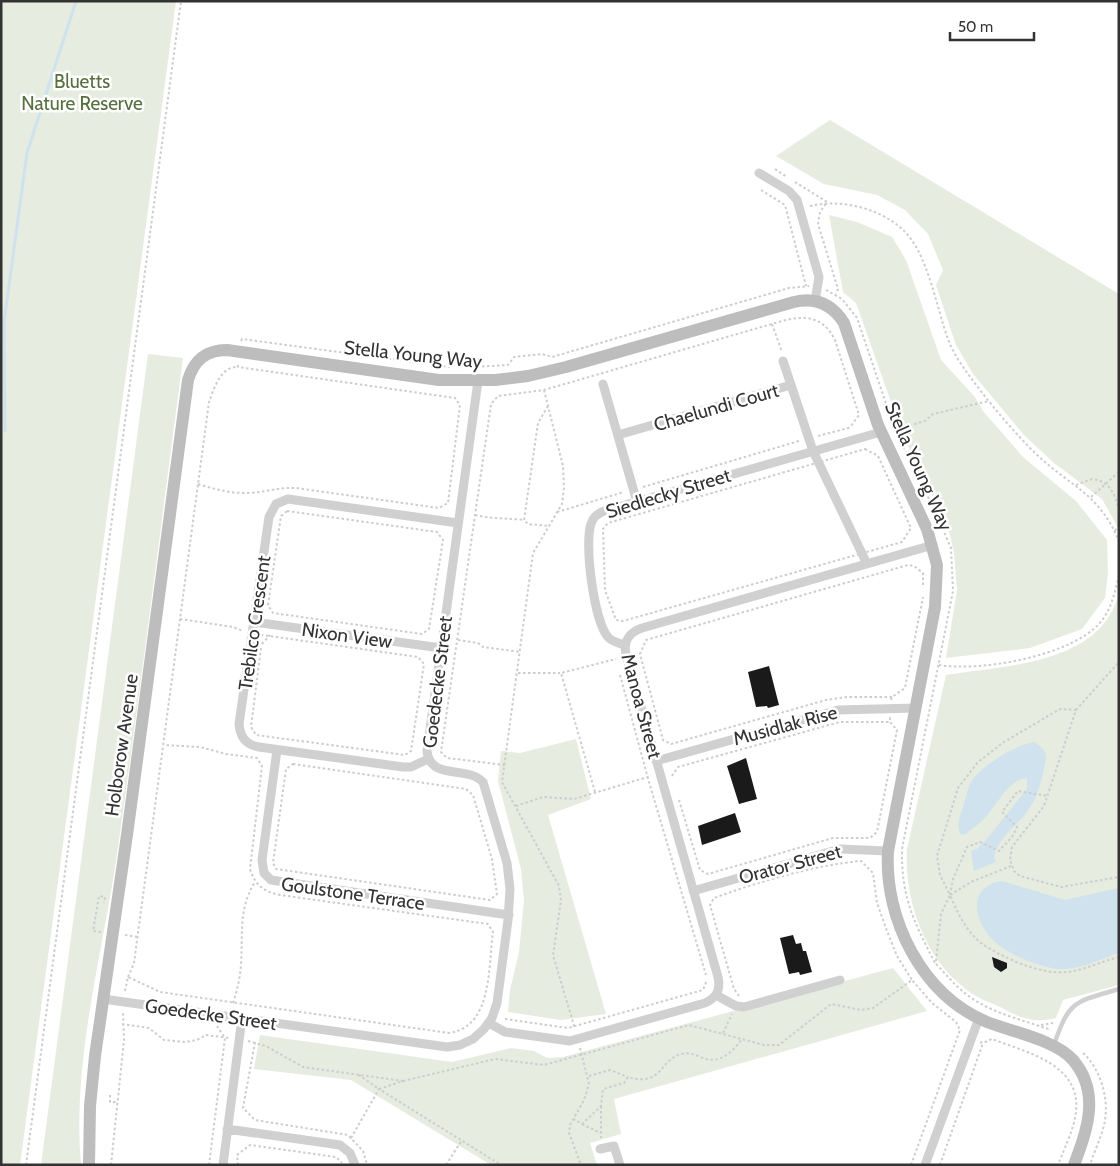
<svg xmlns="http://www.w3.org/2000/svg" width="1120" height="1166" viewBox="0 0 1120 1166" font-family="Cabin,sans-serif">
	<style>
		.green { fill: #e6ecdf }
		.water { fill: #cfe2ee }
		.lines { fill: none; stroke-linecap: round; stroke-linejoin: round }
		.stream { stroke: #cfe2ee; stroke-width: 3 }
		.building { fill: #1a1a1a }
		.path { stroke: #cdcdcd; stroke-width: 2; stroke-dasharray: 2.5 2.5; stroke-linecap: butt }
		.lane { stroke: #d0d0d0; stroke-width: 4.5 }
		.street { stroke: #d0d0d0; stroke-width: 9 }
		.secondary { stroke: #bdbdbd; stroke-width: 12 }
		.labels { text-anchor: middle; stroke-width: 5; stroke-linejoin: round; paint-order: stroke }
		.park-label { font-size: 19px; fill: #56703f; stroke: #fff }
		.street-label { font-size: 19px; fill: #333; stroke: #fff }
	</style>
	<rect width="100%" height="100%" fill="#fff"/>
	<path class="green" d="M1,1H176L20,1165H1Z
		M830,120L1119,294V529L1102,499L1054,463L1024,435L973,374L956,345L936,285L943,270L928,234L905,210L877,195L824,184L776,156Z
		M829,215L857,222L892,237L906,260L941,360L975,397L983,411L1023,457L1076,501L1107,540L1108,573L1105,598L1082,629L1030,648L946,658L957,590L954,553L949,531L903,436L856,303L843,292Z
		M148,354L183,358C161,525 140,693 116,861C101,961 72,1063 81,1165H41Z
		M1119,594V985L1063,1000L1056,1018C1032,1024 1019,1017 998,1006C990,1003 981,999 974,995C926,964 904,903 907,849L946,675C1007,665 1099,665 1119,594Z
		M576,739L591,799L548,815L606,1014L561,1020L508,1012L510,990L519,952L524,901L521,869L498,781L501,751L520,753Z
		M893,968L927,1011L614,1099L621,1134L590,1143L597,1165H491L351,1080L254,1069L260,1035L452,1062L511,1048L534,1051L547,1058L563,1057Z"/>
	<path class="water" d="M1035,742L1044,750L1046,756C1044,772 1039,796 1029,809C1018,826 998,836 994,857L996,862L974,871L971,851L977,849L985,841L1027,789V778C1009,778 995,808 984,819C978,825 971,829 965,835L960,834C956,825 960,816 963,807C965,800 967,791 970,784C979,767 1015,744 1035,742Z
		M1002,881L1065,900L1119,888V953C1101,959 1079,970 1060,969C1040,968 1004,953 991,938C972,917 969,886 1002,881Z"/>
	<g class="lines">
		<path class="stream" d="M5,431L4,322L27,153L76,1"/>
	</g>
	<path class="building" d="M769,666L779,705L768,708L767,706L756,707L748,672Z
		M746,758L757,799L739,804L727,766Z
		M735,813L741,832L702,845L698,826Z
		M793,935L796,944L801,943L803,951H806L812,972L800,975L799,972L789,974L780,938Z
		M992,957L1007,963V968L1001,972L994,967Z"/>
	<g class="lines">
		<path class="path" d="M775,169L787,177
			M795,182L827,202L820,212L818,224L838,289L836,294
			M761,190L785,205L806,286
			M810,206C839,199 878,207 902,229C928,252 936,307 948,339C953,353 962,366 971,378C990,404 1012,430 1035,453C1069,486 1101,494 1119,542
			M826,290L842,299L857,318L895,430L934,509L951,548L953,591L902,849C901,897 914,922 935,963
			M772,324L782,352
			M241,341L242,339L450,367
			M472,367L508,365L514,357L542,354L552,357L789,288L809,286
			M544,390L563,466L564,488L562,504L533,553L502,782L559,886L561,900L553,955L575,1029
			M548,406L538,423L524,520L528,524L549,526
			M895,430L925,421L933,414L989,401
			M818,436L852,427
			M865,449L878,456L911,528L902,542L623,621L616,620L605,590L603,529L608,523Z
			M198,484C214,489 229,493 245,493C263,493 278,487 296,488L439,508L448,503L460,405L455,398L238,367V363
			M1076,485L1092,479C1110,481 1115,494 1119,510
			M643,487L799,441
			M1091,497L1119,472
			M287,511L437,532L443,540L429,629L422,634L273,613L268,605L281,516Z
			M557,512L624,492
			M475,515C492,519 507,518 524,520
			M1115,531L1119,524
			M180,619L233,627L243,631
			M458,640L478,643L483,647L521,652
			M262,644L270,635
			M261,648L251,727L256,735L405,755L411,751L424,664L418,657L262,635
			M939,665C981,672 1069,656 1099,624C1111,611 1115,592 1119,575
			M518,673H560
			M620,675L649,782L706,975
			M892,697H847L826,700L671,744L663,740L640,654L646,640L908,565L914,566L923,573V587
			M891,700L892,697L905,688L923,597
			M1076,710L1119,662
			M293,764L466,789L473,795L492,859L497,894L490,900L276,869L273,863L286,769Z
			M505,765L447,758L441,752L491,404L498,396L544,390L782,321C805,315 823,316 835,340L859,415L851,426
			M672,776L678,767L840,722H890
			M595,792L561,673L616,659
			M679,800L700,870L708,874L833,838H870L877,832L897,730L890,722V717
			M516,806L543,797L574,799L648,777
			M1011,866L971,882L950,895L940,875L937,856L958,788L978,762L1004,742L1060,709L1076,710L1044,806L1012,847L1010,860L1014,871L1020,876L1061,887L1119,877
			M950,895L953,879L967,847L980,842L999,851L1012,837L1017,827L1002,812L1018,791L1048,796
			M101,932L93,931L99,896L105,897L104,903
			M125,935L138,937
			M936,961L941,914L950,895C957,912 966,931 981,943C1003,958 1040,975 1067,972C1085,970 1102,961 1119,957
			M936,964C946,974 955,986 966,994C990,1013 1023,1020 1051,1030
			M128,977L134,963L209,402C214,388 221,366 238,367
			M125,991L128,977L160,992L449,1033C493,1027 488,966 493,932L488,924L280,895C264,892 255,885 250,869L262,766L257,758L226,754L200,747L164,745
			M739,996L734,989L710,905L714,898C758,882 815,865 861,861L873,873L877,903L887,931L897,956L912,980
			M233,1003C237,991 240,978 241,965C243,935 238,909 255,882
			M505,1019L568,1028L703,990L707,980
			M122,1024L149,1028L164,1040L185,1042L197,1040L206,1035L229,1038
			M1041,1025L1053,1023
			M723,1033L732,1014
			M248,1041L266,1046L303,1067L403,1081L379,1089L359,1075
			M255,1042L243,1108L255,1120L348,1135L363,1151L367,1165
			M980,1042L983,1043L992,1039C1028,1053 1086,1065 1075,1118C1072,1133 1064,1149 1058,1165
			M580,1048L589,1084L584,1100L570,1125L569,1133L581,1165
			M1083,1053C1101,1069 1110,1101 1104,1125C1101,1138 1094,1152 1090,1165
			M589,1076L610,1070L628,1077
			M403,1081L495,1059L544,1065L689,1025L764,1045H779L831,1004L861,1010L873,1008L912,980L932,1003L956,1022L960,1030L911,1165
			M110,1095V1102H117
			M601,1106V1138
			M573,1119L582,1124L601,1106L603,1089L624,1083L628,1077C663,1087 659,1060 681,1054C689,1052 696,1055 703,1058C720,1065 733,1051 742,1039
			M582,1124L600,1133
			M351,1138L379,1089L501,1165
			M26,1165L181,1
			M111,1165L124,1040L123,1011
			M209,1165L225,1038L217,1026
			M238,1165L237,1155L250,1145L336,1157L342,1163
			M446,1165L462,1140
			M940,1165L983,1043"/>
		<path class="lane" d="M1054,1045C1069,1000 1075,1002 1119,989"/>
		<path class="street" d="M759,173L789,191L797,200L819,277L815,301
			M603,384L637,502
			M791,385L813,451L867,564
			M618,435L791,385L783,361
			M254,622L441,648
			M625,645C619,643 612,642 608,637C594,621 584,544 591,524C593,517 597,514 604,511L881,432
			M277,750L262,860L264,873L271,880L509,915
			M428,759L411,767H403L259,747C246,745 240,737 239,724L269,517L276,504L288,499L458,523
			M656,761L838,710L916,708
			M693,891L840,849L888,851
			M716,995L736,1006L744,1007L840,980
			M103,999L447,1047L460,1045L473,1039L484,1029L492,1018L497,1003L508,920L510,889L507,863L483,782C467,765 430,781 427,751L478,381
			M489,1023L505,1032L570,1041L705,1003C716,998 721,990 718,977L626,654C623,641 630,632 642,628L933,545
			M227,1129L340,1145L350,1153L355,1165
			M600,1149L614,1146L620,1165
			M223,1165L242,1018
			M925,1165L979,1018"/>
		<path class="secondary" d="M89,1165L90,1106L95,1056L127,835L188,380C194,360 206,350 227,350L439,380H495L528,376L566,367L794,302C815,297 832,304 844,323L878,425L927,529L937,565L935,607L888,851C884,919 922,995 987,1022C1012,1032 1056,1040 1073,1060C1101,1093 1087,1130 1074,1165"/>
	</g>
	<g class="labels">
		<g class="park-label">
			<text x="82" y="88">Bluetts<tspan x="82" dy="22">Nature Reserve</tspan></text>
		</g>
		<g class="street-label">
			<text transform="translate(413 354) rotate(6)" y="7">Stella Young Way</text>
			<text transform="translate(716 407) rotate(-16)" y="7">Chaelundi Court</text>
			<text transform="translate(919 466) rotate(66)" y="7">Stella Young Way</text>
			<text transform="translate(668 493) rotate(-17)" y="7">Siedlecky Street</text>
			<text transform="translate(254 623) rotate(-82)" y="7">Trebilco Crescent</text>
			<text transform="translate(347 635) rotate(8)" y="7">Nixon View</text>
			<text transform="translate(437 682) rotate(-83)" y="7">Goedecke Street</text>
			<text transform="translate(642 706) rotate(75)" y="7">Manoa Street</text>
			<text transform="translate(785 725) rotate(-15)" y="7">Musidlak Rise</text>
			<text transform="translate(121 745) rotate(-82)" y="7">Holborow Avenue</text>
			<text transform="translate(790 864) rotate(-15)" y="7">Orator Street</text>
			<text transform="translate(353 893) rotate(8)" y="7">Goulstone Terrace</text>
			<text transform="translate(211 1014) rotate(8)" y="7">Goedecke Street</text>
		</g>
	</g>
	<rect width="1120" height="1166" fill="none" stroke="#333333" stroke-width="5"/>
	<path d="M950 32v8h84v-8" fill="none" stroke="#333333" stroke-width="2.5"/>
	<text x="958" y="32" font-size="15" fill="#333333" stroke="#ffffff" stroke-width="4" paint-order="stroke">50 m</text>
</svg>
